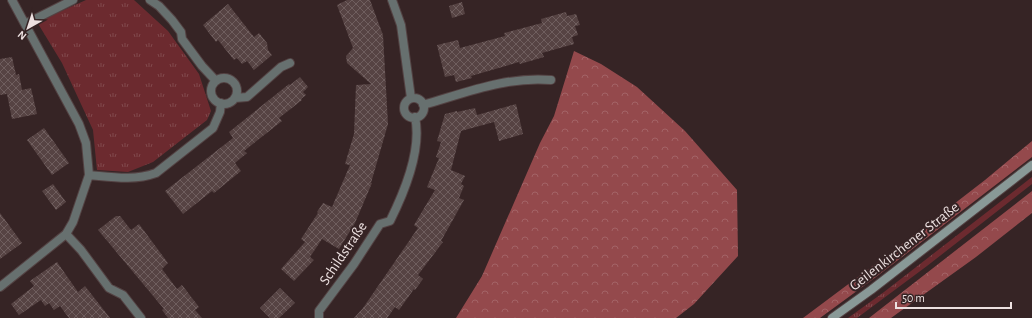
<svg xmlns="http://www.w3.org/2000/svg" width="1032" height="318" viewBox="0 0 1032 318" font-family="'Alegreya Sans',sans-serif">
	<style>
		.grass { fill: url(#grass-tufts) }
		.forest { fill: url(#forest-crowns) }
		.building { fill: url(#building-cross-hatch) }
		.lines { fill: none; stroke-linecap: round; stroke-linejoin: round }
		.street-casing { stroke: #534243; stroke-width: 10 }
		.secondary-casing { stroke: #534243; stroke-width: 10 }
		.street { stroke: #67706f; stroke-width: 8 }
		.secondary { stroke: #899997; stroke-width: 8 }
		.labels { text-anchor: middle; stroke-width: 4; stroke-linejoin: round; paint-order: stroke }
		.street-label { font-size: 15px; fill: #ede1e1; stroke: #362425 }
	</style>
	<defs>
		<pattern id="grass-tufts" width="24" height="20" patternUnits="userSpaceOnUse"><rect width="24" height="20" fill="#6c2a2f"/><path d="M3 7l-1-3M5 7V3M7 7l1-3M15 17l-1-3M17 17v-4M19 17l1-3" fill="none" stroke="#81494d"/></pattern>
		<pattern id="forest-crowns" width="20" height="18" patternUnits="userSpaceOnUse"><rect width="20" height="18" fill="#94494c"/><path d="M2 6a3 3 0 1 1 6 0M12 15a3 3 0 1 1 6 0" fill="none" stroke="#a36366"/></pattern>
		<pattern id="building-cross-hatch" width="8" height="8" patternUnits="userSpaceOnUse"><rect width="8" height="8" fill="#564343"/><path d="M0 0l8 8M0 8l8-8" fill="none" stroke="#6f5e5e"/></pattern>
	</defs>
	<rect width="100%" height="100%" fill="#362425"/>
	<path class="grass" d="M86,0H134L168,31L199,74L211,111L207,120L153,162L128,172L97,170L93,130L62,63L37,22Z
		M1032,177V184L927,266L857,318H848L884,292Z"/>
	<path class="forest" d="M574,51L601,64L637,87L685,131L737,190L738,256L694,304L676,318H456L482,276L540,143L554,116Z
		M1032,141V157L876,277L820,318H803L910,238L985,180Z
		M1032,191V213L976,257L891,318H869Z"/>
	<path class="building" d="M347,0H370L383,35L388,124L371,183H372L355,223L339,249L322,239L310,257L314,260L294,281L281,269L305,242L301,239L318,213L317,212L323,203L332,207L350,165L345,164L354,134L356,85L371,84L347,63L346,56L353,48L337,5Z
		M462,2L465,14L452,18L449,6Z
		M228,4L254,37L259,33L267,43L268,50L272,55L254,70L247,61L242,64L237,58L234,60L218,40L216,42L203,25Z
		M566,12L567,16L576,14L580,25L575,26L578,35L572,37L574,44L542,53L544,57L520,64L519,62L471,76L472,78L456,82L454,75L445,77L437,45L458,40L460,48L505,36L504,33L542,23L541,19Z
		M12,57L16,75L19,74L22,90L31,88L37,114L12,119L7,94L0,95V59Z
		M300,77L308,87L303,92L306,95L301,99L302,100L279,118L282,121L244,151L247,153L235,163L241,171L214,193L212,191L183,214L165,191L233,138L229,132L289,84L290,85Z
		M516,104L523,134L499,141L494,122L461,131L451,170L465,176L461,184L464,186L459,198L464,200L441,241L443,242L418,275L423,279L415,290L414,289L399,310L395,307L387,318H354L363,308L418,228L414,225L435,190L427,187L439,158L436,157L441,142L437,141L445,114L457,111V112L475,108L477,115Z
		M44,128L69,163L52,175L27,140Z
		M53,184L66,202L56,210L42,191Z
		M0,213L22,243L0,259Z
		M116,216H120L131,230L139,224L168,263L162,269L177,289L182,285L199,307L195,310L202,318H168L162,310L164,309L98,230Z
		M57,262L78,292L85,286L110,318H69L60,306L54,310L49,303L45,306L41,300L19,315L11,304L34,286L30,281Z
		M280,288L295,303L279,318H270L260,308Z"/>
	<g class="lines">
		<defs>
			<path id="street" d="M150,0L159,6L172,20L181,32L182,39L202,66L216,81
				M392,0L401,25L411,98
				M25,24L73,0
				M211 91a13 13 0 1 1 26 0a13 13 0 1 1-26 0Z
				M235,98L247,97L281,67L290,63
				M404 108a10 10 0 1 1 20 0a10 10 0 1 1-20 0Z
				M423,105C465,93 507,76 551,80
				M89,175C112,177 134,181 156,173L213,128L220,112L221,103
				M66,234L81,250L109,288L123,295L141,318
				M0,287L66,234L73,222L89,175L86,143L79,124L12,0
				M319,318V311L354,264L380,224L390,221C404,193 422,149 415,117"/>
			<path id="secondary" d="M832,318L871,290L1032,165"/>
		</defs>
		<use href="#street" class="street-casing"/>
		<use href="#secondary" class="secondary-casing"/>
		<use href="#street" class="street"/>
		<use href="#secondary" class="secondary"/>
	</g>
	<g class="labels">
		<g class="street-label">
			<text transform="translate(904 246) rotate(-38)" y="5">Geilenkirchener Straße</text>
			<text transform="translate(343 253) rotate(-56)" y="5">Schildstraße</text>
		</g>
	</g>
	<g transform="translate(28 28) rotate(219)" stroke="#362425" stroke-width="3" paint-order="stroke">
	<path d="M0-3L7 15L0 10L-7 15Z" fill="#ede1e1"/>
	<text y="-6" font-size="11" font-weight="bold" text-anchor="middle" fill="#ede1e1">N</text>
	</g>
	<path d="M896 302v6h115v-6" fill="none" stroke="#ede1e1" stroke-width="2"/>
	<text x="902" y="302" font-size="12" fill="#ede1e1" stroke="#362425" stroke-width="3" paint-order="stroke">50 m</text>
</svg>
